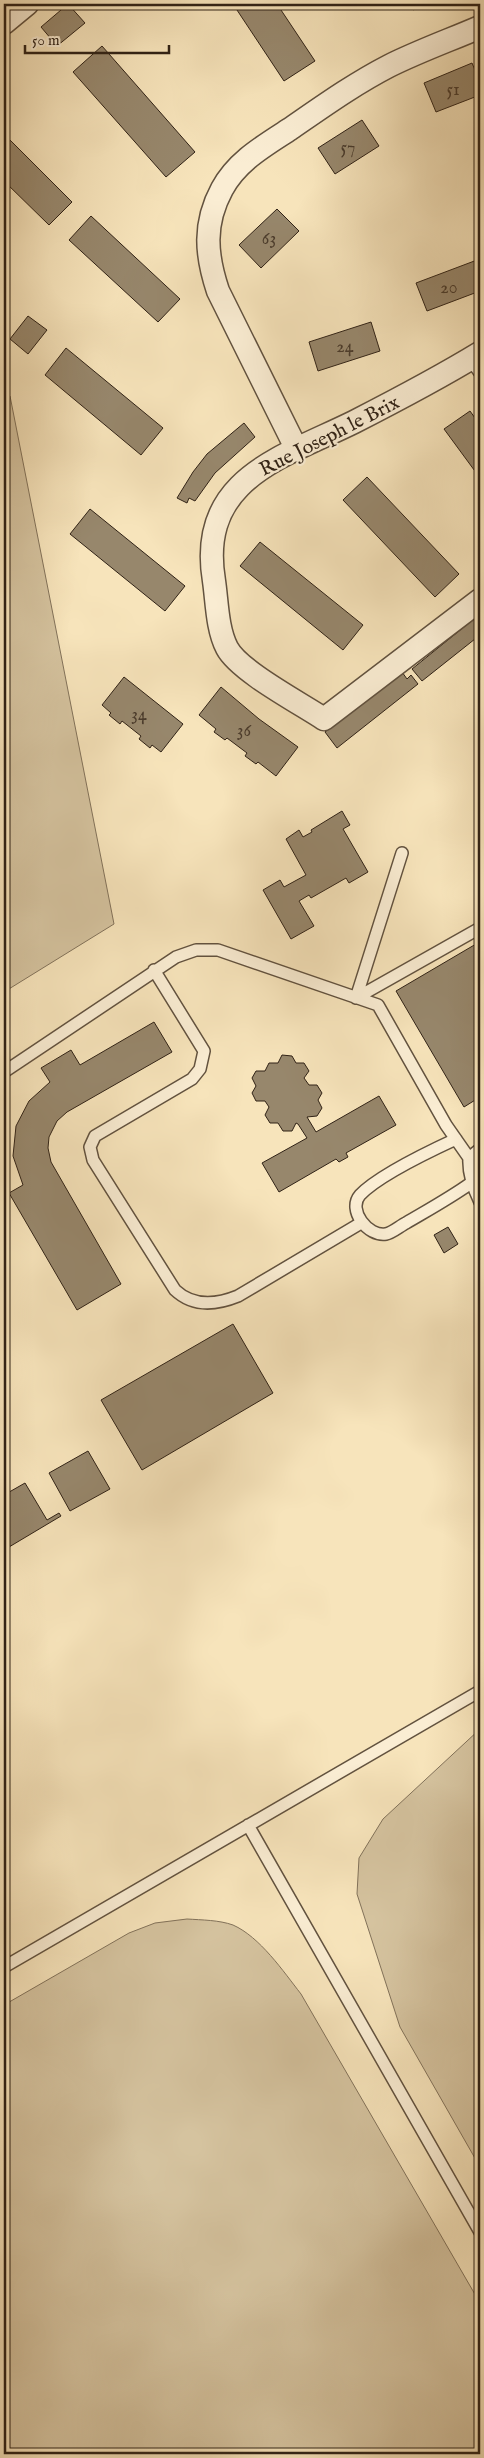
<svg xmlns="http://www.w3.org/2000/svg" width="484" height="2458" viewBox="0 0 484 2458" font-family="'IM FELL English',serif">
	<style>
		.green { fill: #d5c39f; stroke: #82725a }
		.building { fill: #97876c; stroke: #302216 }
		.lines { fill: none; stroke-linecap: round; stroke-linejoin: round }
		.lane-casing { stroke: #62523f; stroke-width: 14 }
		.street-casing { stroke: #62523f; stroke-width: 25 }
		.lane { stroke: #faedd3; stroke-width: 11 }
		.street { stroke: #faedd3; stroke-width: 22 }
		.labels { text-anchor: middle; stroke-width: 4.5; stroke-linejoin: round; paint-order: stroke }
		.number-label { font-size: 18px; fill: #4a3b2c }
		.street-label { font-size: 20px; fill: #302216; stroke: #faedd3 }
	</style>
	<rect width="100%" height="100%" fill="#f7e4bb"/>
	<filter id="stains"><feTurbulence type="fractalNoise" baseFrequency=".004" numOctaves="4"/><feColorMatrix values="0 0 0 0 .2 0 0 0 0 .09 0 0 0 0 .02 0 0 0 .5 -.17"/></filter>
	<radialGradient id="worn" r=".72"><stop offset=".6" stop-color="#630" stop-opacity="0"/><stop offset="1" stop-color="#630" stop-opacity=".3"/></radialGradient>
	<path class="green" d="M10,396L114,924L4,992V397Z
		M480,1729V2167L400,2027L357,1894L359,1858L383,1819Z
		M187,1919C202,1920 219,1920 233,1925C260,1937 283,1971 301,1994L480,2303V2454H4V2005L129,1933L155,1923Z"/>
	<path class="building" d="M68,4L85,23L57,46L41,27Z
		M233,4H277L315,61L284,81Z
		M409,4H422L413,10Z
		M102,46L195,152L166,177L73,72Z
		M472,63L480,82V95L436,112L424,83Z
		M362,120L379,146L335,174L318,148Z
		M4,134L72,202L49,225L4,181Z
		M277,209L299,231L261,268L239,245Z
		M91,216L180,299L158,322L69,240Z
		M477,260L480,269V291L427,311L416,283Z
		M28,316L47,330L28,354L10,339Z
		M371,322L380,351L318,371L309,342Z
		M66,348L163,428L141,455L45,375Z
		M470,411L480,425V478L444,429Z
		M244,423L255,437L215,473L195,501L189,498L187,503L177,498L193,472L207,454Z
		M367,477L459,574L435,597L343,500Z
		M90,509L185,586L165,611L70,534Z
		M260,542L363,625L343,650L240,566Z
		M480,614V635L422,681L412,669Z
		M402,672L407,679L411,675L418,684L337,748L325,732Z
		M124,677L183,724L161,752L152,745L150,748L139,739L141,736L122,721L120,724L109,715L111,713L102,705Z
		M221,687L259,719L298,747L276,776L258,762L256,764L245,756L247,753L227,738L225,740L214,732L216,729L199,715Z
		M342,811L350,825L343,829L368,872L349,883L346,878L311,898L309,895L299,901L314,926L291,939L263,890L280,880L284,887L306,875L286,839L299,830L303,837L312,832L311,830Z
		M476,944L480,952V1097L464,1107L396,991Z
		M154,1022L172,1052L67,1112L57,1121L49,1137L48,1148L51,1162L121,1284L77,1310L9,1193L23,1185L13,1156L16,1126L29,1101L50,1082L41,1068L71,1050L80,1065Z
		M282,1055L292,1056L296,1063H304L309,1071L304,1078L309,1085H317L322,1093L318,1100L322,1108L317,1116L307,1117L316,1132L379,1096L396,1125L346,1153L348,1157L339,1162L336,1159L279,1192L262,1163L307,1138L298,1124L296,1123L292,1131H283L278,1123H270L265,1115L269,1107L265,1101H256L252,1093L256,1086L252,1078L256,1071H265L269,1063H278Z
		M448,1227L458,1244L444,1253L434,1235Z
		M233,1324L273,1393L142,1470L101,1400Z
		M88,1451L110,1489L70,1511L49,1473Z
		M25,1483L47,1520L59,1513L61,1516L4,1550V1495Z"/>
	<g class="lines">
		<defs>
			<path id="lane" d="M470,359L480,373
				M154,970L204,1051L200,1069L192,1079L95,1136L90,1147L93,1160L175,1290C193,1307 216,1305 238,1296L361,1223
				M356,998L402,853
				M356,998L480,928
				M4,1072L176,957L196,950H218L378,1005L446,1125L469,1158L480,1167
				M456,1139C430,1151 379,1175 360,1195C347,1210 368,1237 386,1234C392,1233 400,1226 406,1223C428,1210 450,1198 471,1183
				M480,1149L469,1158C468,1174 473,1188 480,1202
				M248,1825L480,2232
				M4,1967L480,1691"/>
			<path id="street" d="M4,23L27,4
				M480,353C439,378 397,400 354,422C281,458 197,479 214,581C217,601 217,629 227,648C239,671 300,703 324,719L480,600
				M296,448L218,291C206,255 203,224 222,189C237,161 264,146 290,129C322,107 354,84 389,66C419,51 450,40 480,27"/>
		</defs>
		<use href="#lane" class="lane-casing"/>
		<use href="#street" class="street-casing"/>
		<use href="#lane" class="lane"/>
		<use href="#street" class="street"/>
	</g>
	<g class="labels">
		<g class="number-label">
			<text x="453" y="95">51</text>
			<text x="348" y="153">57</text>
			<text x="269" y="244">63</text>
			<text x="449" y="293">20</text>
			<text x="345" y="352">24</text>
			<text x="139" y="720">34</text>
			<text x="244" y="736">36</text>
		</g>
		<g class="street-label">
			<text transform="translate(329 435) rotate(-27)" y="7">Rue Joseph le Brix</text>
		</g>
	</g>
	<rect width="484" height="2458" fill="none" stroke="#f7e4bb" stroke-width="20"/>
	<rect x="5" y="5" width="474" height="2448" fill="none" stroke="#302216" stroke-width="2.5"/>
	<rect x="10" y="10" width="464" height="2438" fill="none" stroke="#302216"/>
	<path d="M25 45v8h144v-8" fill="none" stroke="#302216" stroke-width="2.5"/>
	<text x="32" y="45" font-size="15" fill="#302216" stroke="#faedd3" stroke-width="4" paint-order="stroke">50 m</text>
	<rect width="100%" height="100%" filter="url(#stains)"/>
	<rect width="100%" height="100%" fill="url(#worn)"/>
</svg>
